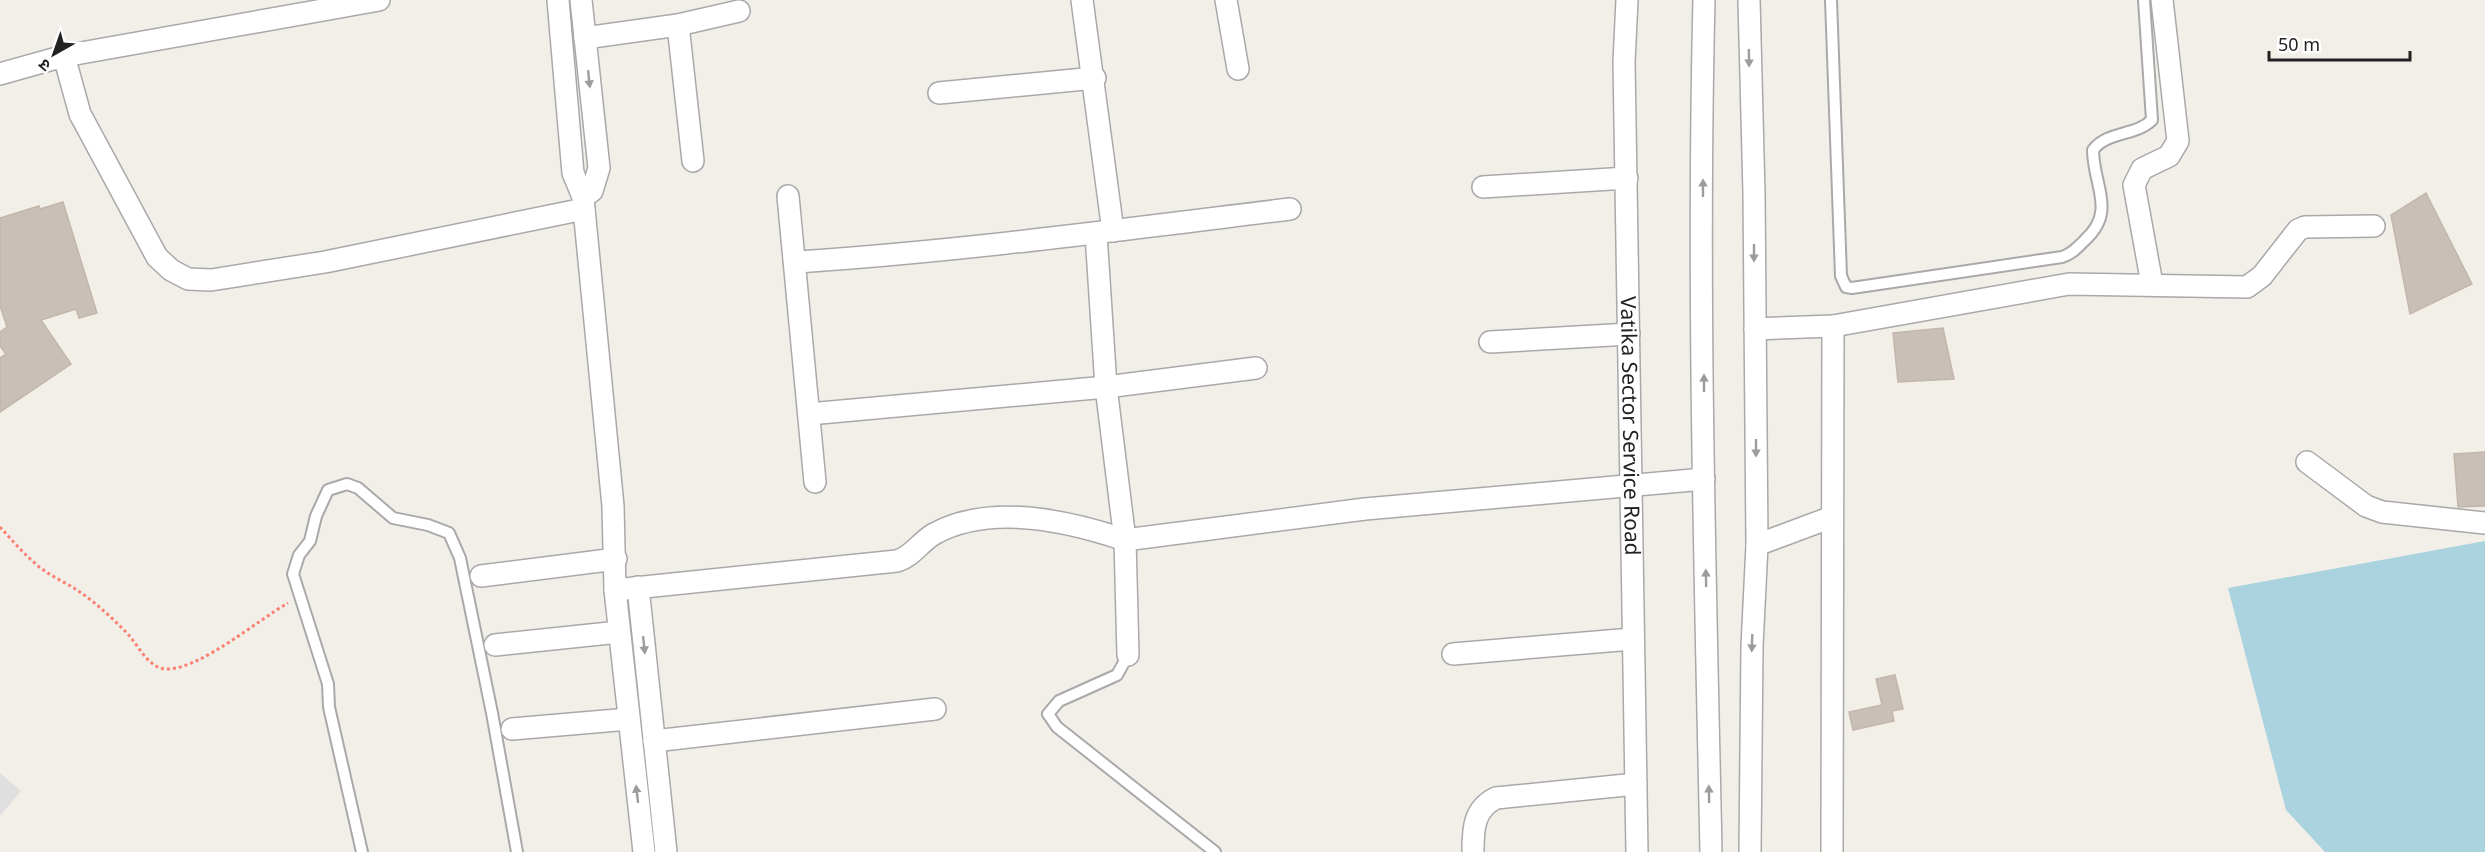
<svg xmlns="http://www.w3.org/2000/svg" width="2485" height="852" viewBox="0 0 2485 852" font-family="'Noto Sans','Noto Sans Devanagari',sans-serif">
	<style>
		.residential { fill: #e0dfdf }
		.water { fill: #aad3df }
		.building { fill: #c7bfb8; stroke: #c4b6ab; stroke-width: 1.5 }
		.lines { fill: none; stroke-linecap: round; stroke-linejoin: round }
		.lane-casing { stroke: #a9a9a9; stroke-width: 14 }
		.street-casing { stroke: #a9a9a9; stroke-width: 24 }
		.path { stroke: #fa8072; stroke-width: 3; stroke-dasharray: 3 3; stroke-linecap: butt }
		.lane { stroke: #fff; stroke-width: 10 }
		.street { stroke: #fff; stroke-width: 21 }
		.oneway { fill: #9c9c9c }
		.labels { text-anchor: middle; stroke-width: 6; stroke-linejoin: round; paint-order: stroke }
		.street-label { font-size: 21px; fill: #222; stroke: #fff }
	</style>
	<rect width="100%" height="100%" fill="#f2efe9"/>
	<path class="residential" d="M0,773L21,791L0,816Z"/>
	<path class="water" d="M2485,541V852H2325L2286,810L2228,588Z"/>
	<path class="building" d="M2426,193L2472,284L2410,314L2391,215Z
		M63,202L97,313L79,318L76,309L41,320L71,364L0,412V358L6,354L0,346V332L7,327L0,306V218L39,206L40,209Z
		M1943,328L1954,379L1898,382L1893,333Z
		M2485,452V506L2458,507L2454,454Z
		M1895,675L1903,709L1892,711L1894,721L1853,730L1849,712L1882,705L1876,679Z"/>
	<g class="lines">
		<defs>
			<path id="lane" d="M1831,0L1841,276L1846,287L1852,288L2062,257C2072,254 2078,247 2085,240C2117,211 2093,185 2093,150C2107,131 2136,136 2152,120L2144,0
				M1128,655L1117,675L1059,701L1048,714L1057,727L1215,852
				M362,852L329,707L328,684L293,574L299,555L310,541L316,516L328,490L347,484L358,488L393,518L428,525L449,533L460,558L492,713L517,852"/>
			<g id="street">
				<path d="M558,0L573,173L583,197L584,209"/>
				<path d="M581,0L599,168L592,191L583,197"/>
				<path d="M1082,0L1113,231"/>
				<path d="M1226,0L1238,69"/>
				<path id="s1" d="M1627,0L1624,62L1637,852"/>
				<path d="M1704,0C1697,284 1705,568 1711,852"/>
				<path d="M1749,0L1754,193L1757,545L1752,646L1750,852"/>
				<path d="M678,25L693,161"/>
				<path d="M585,38L678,25L739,11"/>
				<path d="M64,56L379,0"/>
				<path d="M0,74L64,56L80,114L157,257L171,270L188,279L211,280L325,262L584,209L613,506L615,590L644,852"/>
				<path d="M939,93L1095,78"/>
				<path d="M1483,187L1627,178"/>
				<path d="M788,196L815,482"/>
				<path d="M794,259L797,262C962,251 1126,229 1290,209"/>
				<path d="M2152,284L2134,185L2142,169L2169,156L2178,141L2162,0"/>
				<path d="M1755,329L1833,326L2069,284L2247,287L2262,276L2298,230L2305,227L2374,226"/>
				<path d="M1490,342L1629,334"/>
				<path d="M809,414L1106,387L1256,368"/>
				<path d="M2307,462L2366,506L2382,512L2485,523"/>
				<path d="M1757,545L1832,517"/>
				<path d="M481,576L616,559"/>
				<path d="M638,587L666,852"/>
				<path d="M615,590L897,561C913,556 920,542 934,534C990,503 1069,521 1125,540L1106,387L1096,234"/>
				<path d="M495,645L619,632"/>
				<path d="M1453,654L1632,639"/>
				<path d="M1128,655L1125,540L1365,509L1704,479"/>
				<path d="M512,729L629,719"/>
				<path d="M654,741L935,709"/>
				<path d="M1473,850C1473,828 1474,809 1496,798L1636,784"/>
				<path d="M1832,852L1833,326"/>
			</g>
		</defs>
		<use href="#lane" class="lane-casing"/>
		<use href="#street" class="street-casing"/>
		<path class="path" d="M0,527C13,541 26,557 42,569C53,577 66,583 77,590C95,602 111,617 126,632C138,644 149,671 169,669C203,667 258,620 288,603"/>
		<use href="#lane" class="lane"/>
		<use href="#street" class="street"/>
	</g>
	<defs><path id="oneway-solid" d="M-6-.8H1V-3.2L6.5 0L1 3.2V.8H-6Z" transform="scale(1.5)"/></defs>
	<g class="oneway">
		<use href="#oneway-solid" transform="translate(1749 58) rotate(89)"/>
		<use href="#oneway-solid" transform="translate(589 79) rotate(84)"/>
		<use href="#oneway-solid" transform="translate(1703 188) rotate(-90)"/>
		<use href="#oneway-solid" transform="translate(1754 253) rotate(90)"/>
		<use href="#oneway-solid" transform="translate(1704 383) rotate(-90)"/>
		<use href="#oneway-solid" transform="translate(1756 448) rotate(90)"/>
		<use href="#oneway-solid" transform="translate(1706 578) rotate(-91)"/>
		<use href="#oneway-solid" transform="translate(1752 643) rotate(92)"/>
		<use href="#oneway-solid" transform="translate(644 645) rotate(84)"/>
		<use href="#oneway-solid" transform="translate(637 794) rotate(-97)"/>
		<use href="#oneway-solid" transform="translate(1709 794) rotate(-91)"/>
	</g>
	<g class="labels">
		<g class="street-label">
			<text dy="7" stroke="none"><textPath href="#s1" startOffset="426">Vatika Sector Service Road</textPath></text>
		</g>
	</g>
	<g transform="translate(54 54) rotate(220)" stroke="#ffffff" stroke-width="4.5" paint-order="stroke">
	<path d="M0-4.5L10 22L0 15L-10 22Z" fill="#222222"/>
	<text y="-9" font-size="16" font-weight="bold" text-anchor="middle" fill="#222222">उ</text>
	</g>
	<path d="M2269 51v9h141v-9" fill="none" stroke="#222222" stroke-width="3"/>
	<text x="2278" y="51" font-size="18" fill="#222222" stroke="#ffffff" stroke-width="4.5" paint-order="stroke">50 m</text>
</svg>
